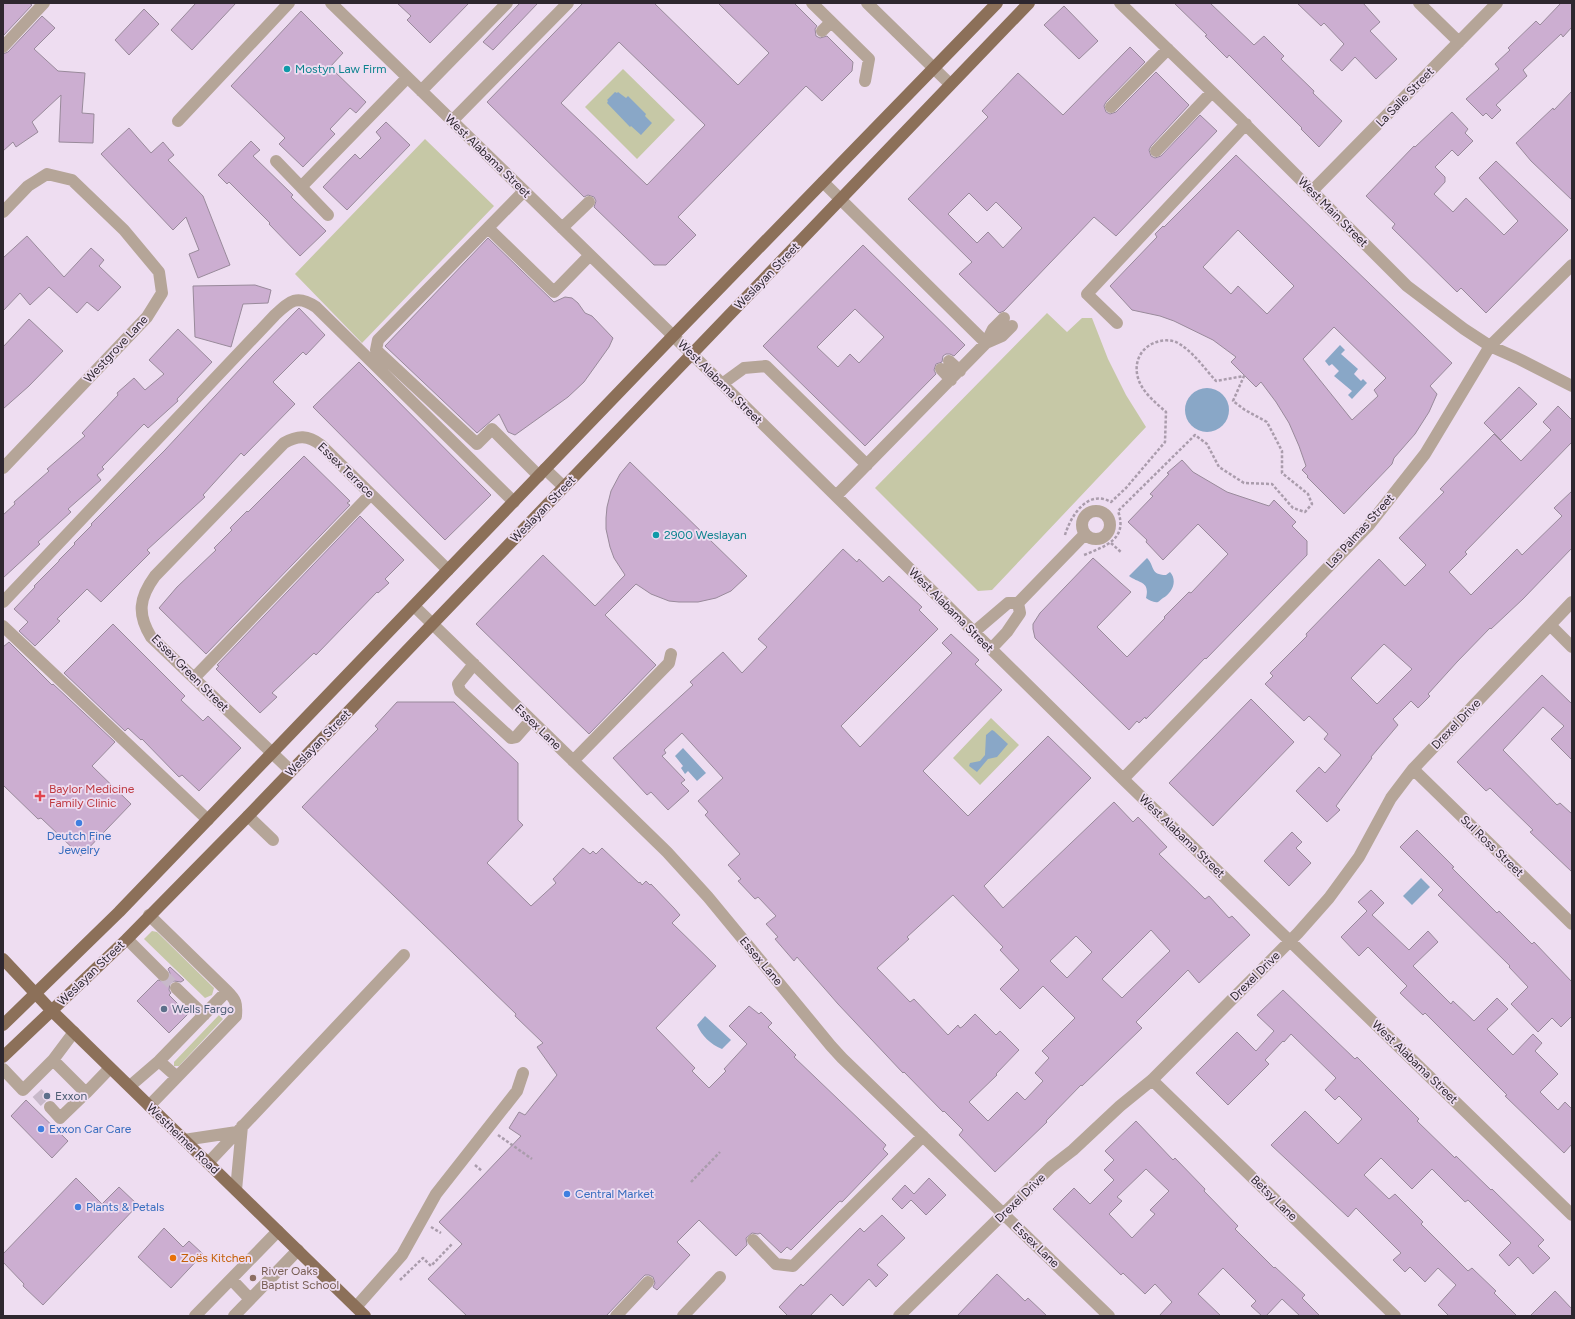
<svg xmlns="http://www.w3.org/2000/svg" width="1575" height="1319" viewBox="0 0 1575 1319" font-family="Figtree,sans-serif">
	<style>
		.green { fill: #c6c8a6 }
		.water { fill: #89a7c7 }
		.building { fill: #ccaed1; stroke: #998a9b; fill-rule: evenodd }
		.lines { fill: none; stroke-linecap: round; stroke-linejoin: round }
		.minor-tunnel { stroke: #c8b9ca; stroke-width: 12; stroke-dasharray: 12 6; stroke-linecap: butt }
		.path { stroke: #aa9cac; stroke-width: 2.5; stroke-dasharray: 3 2; stroke-linecap: butt }
		.minor { stroke: #b5a598; stroke-width: 12 }
		.major { stroke: #8c7059; stroke-width: 12 }
		.culture-dot { fill: #0f9aa8; stroke: #eeddf1; stroke-width: 1.5 }
		.health-dot { fill: #e0444e; stroke: #eeddf1; stroke-width: 1.5 }
		.shop-dot { fill: #3f7fe0; stroke: #eeddf1; stroke-width: 1.5 }
		.service-dot { fill: #5c6f8a; stroke: #eeddf1; stroke-width: 1.5 }
		.food-dot { fill: #e8710a; stroke: #eeddf1; stroke-width: 1.5 }
		.education-dot { fill: #8d6e63; stroke: #eeddf1; stroke-width: 1.5 }
		.labels { text-anchor: middle; stroke-width: 3.5; stroke-linejoin: round; paint-order: stroke }
		.culture-label { font-size: 12px; fill: #0d838f; stroke: #eeddf1; text-anchor: start }
		.street-label { font-size: 12px; fill: #2e272f; stroke: #eeddf1 }
		.health-label { font-size: 12px; fill: #be3a42; stroke: #eeddf1; text-anchor: start }
		.shop-label { font-size: 12px; fill: #366cbe; stroke: #eeddf1; text-anchor: start }
		.service-label { font-size: 12px; fill: #4e5e75; stroke: #eeddf1; text-anchor: start }
		.food-label { font-size: 12px; fill: #c56008; stroke: #eeddf1; text-anchor: start }
		.education-label { font-size: 12px; fill: #785e54; stroke: #eeddf1; text-anchor: start }
	</style>
	<rect width="100%" height="100%" fill="#eeddf1"/>
	<path class="green" d="M623,69L675,120L637,159L585,107Z
		M425,139L494,206L362,343L295,274Z
		M1047,313L1067,332L1082,318H1092L1108,359L1126,395L1146,427L992,590L978,591L875,488Z
		M991,718L1019,745L980,785L953,758Z
		M152,931L157,932L214,988L212,995L205,998L144,939Z
		M219,1015L223,1019L179,1066H174V1062Z"/>
	<path class="water" d="M615,92L617,93L618,92L626,98L628,96L646,114L645,116L652,123L641,135L631,126L630,127L607,103L608,101L607,100Z
		M1340,345L1345,350L1341,354L1358,369L1354,374L1361,381L1363,379L1367,383L1352,399L1348,395L1352,391L1334,376L1339,371L1332,364L1329,366L1325,361Z
		M1185 410a22 22 0 1 1 44 0a22 22 0 1 1-44 0Z
		M1147,558C1155,566 1150,575 1166,575L1170,572C1178,581 1172,593 1163,598C1161,599 1160,601 1158,602C1154,603 1149,600 1146,598C1150,581 1140,584 1129,576Z
		M992,730L994,731L1008,744L997,757L988,759L977,772L969,766L970,763L980,761L985,755L986,735Z
		M683,748L706,773L697,781L688,771L685,774L681,768L683,766L675,756Z
		M1421,878L1430,887L1412,905L1403,896Z
		M705,1016L731,1040L722,1049C710,1044 702,1036 697,1025Z"/>
	<path class="building" d="M3,3H29L32,5L3,36Z
		M196,3H236L192,50L171,30Z
		M397,3H469L430,43L407,20L411,16Z
		M520,3H538L493,50L483,42Z
		M583,3H654L738,85L769,53L718,3H794L817,26L815,29L816,36L820,38L827,36L853,62L852,71L822,101L806,86L678,217L696,235L666,265H654L594,207L596,201L594,197L588,195L584,197L487,102ZM619,42L705,125L647,185L561,103Z
		M1174,3H1210L1254,45L1264,36L1284,56L1281,59L1314,91L1313,93L1342,121L1319,147L1301,129L1302,128L1229,55L1227,58L1205,36L1207,35Z
		M1297,3H1363L1380,22L1370,31L1397,59L1376,79L1355,57L1342,71L1330,60L1344,44L1324,23L1321,26Z
		M1561,3H1572V27L1563,37L1561,34L1523,70L1527,76L1496,105L1501,110L1492,119L1486,113L1483,116L1466,99L1499,69L1495,64L1510,50L1508,48L1536,21L1540,25Z
		M1064,6L1098,41L1079,59L1044,25Z
		M144,9L159,24L129,55L115,40Z
		M301,11L343,53L330,67L366,102L356,113L350,108L330,129L335,134L303,167L279,144L285,138L231,86Z
		M42,16L55,28L34,49L58,71L85,73L82,113L94,114L93,143L59,142L61,95L32,122L38,132L16,147L13,142L3,151V54L8,52Z
		M1130,47L1145,62L1106,102L1104,106L1106,112L1110,114L1116,112L1156,72L1189,105L1151,146L1149,150L1151,156L1155,158L1161,156L1200,115L1217,131L1116,236L1094,217L1004,311L999,313L959,274L972,262L908,199L988,117L982,111L1018,73L1063,115ZM969,193L987,211L996,202L1022,228L1003,248L988,232L977,243L948,214Z
		M1572,91V200L1531,161L1516,143L1553,108L1554,110Z
		M1452,112L1468,129L1465,133L1473,141L1458,156L1452,150L1435,167L1445,177V182L1434,194L1453,212L1466,198L1504,235L1518,221L1479,178L1496,161L1568,230L1486,313L1461,288L1457,292L1392,228L1395,224L1366,196L1414,146L1415,147Z
		M386,122L410,145L347,210L323,187L355,154L360,159L381,138L376,132Z
		M129,128L151,153L163,142L174,155L168,160L203,196L230,265L198,278L189,254L199,250L186,217L173,230L101,154Z
		M251,141L260,150L253,156L293,195L291,197L326,231L300,256L269,224L270,223L229,182L227,184L218,175Z
		M1236,155L1452,363L1430,386L1437,394L1429,412L1415,434L1394,458L1392,464L1344,514L1307,477L1308,476L1302,470L1306,466L1299,446L1289,423L1276,402L1261,382L1256,387L1231,362L1236,357L1213,340L1174,321L1160,316L1132,310L1110,286L1157,237L1155,234L1163,226L1164,227ZM1238,230L1294,286L1267,314L1238,286L1231,294L1203,267ZM1334,327L1386,378L1374,390L1378,396L1352,420L1303,359Z
		M27,236L64,277L91,248L104,260L99,266L121,287L98,311L87,302L77,313L49,287L30,305L20,293L3,311V258Z
		M488,238L554,302L565,297L572,298L578,303L585,313L592,316L613,338L609,347L584,382L568,397L515,435L508,432L499,414L477,433L385,346Z
		M863,245L965,345L954,356L950,354H946L943,356L942,362L936,364L934,370L936,374L865,446L763,346ZM855,309L884,337L859,363L850,354L838,367L817,347Z
		M255,285L271,290L268,303L243,304L231,347L195,337L193,286Z
		M299,308L325,335L306,355L303,352L273,382L295,404L244,456L241,453L203,495L205,497L147,550L150,553L101,602L87,589L57,619L60,621L35,646L19,631L28,622L14,609L35,587L34,586L59,561V560L75,544L74,543L92,525L91,524L165,450L254,354Z
		M29,319L63,351L29,386L3,409V347Z
		M178,329L212,362L177,399L178,401L148,428L144,424L102,467L104,469L97,475L101,480L68,509L71,512L38,542L40,544L3,578V515L15,504L14,502L49,471L47,469L85,436L82,433L118,395L117,393L134,378L145,390L164,374L149,360Z
		M359,362L491,495L445,540L313,407Z
		M1519,387L1537,404L1501,440L1484,423Z
		M1558,406L1572,420V442L1465,552L1467,554L1449,572L1471,595L1517,549L1522,555L1562,516L1554,508L1572,491V548L1523,599L1491,629L1490,628L1457,662L1428,694L1430,696L1418,708L1411,701L1393,719L1398,725L1371,757L1372,758L1336,806L1340,810L1327,822L1296,791L1319,767L1325,773L1341,755L1324,739L1328,734L1309,716L1304,721L1265,684L1273,676L1270,673L1307,636L1306,634L1379,559L1405,586L1426,565L1399,538L1444,492L1440,489L1494,434L1521,461L1551,430L1543,422ZM1384,644L1412,669L1377,704L1351,678Z
		M304,456L350,501L347,503L350,505L206,654L159,608L177,587L216,550L214,548L232,530L230,528L247,511L248,512Z
		M1182,460L1193,472L1227,492L1269,506L1274,500L1296,522L1292,526L1307,541V555L1206,659L1205,658L1146,719L1145,717L1139,723L1137,721L1129,730L1035,638L1033,629V624L1040,613L1093,558L1131,592L1097,627L1127,657L1165,618L1164,617L1189,592L1191,593L1228,554L1198,524L1163,560L1146,542L1147,540L1128,522L1153,496L1150,494L1169,474L1167,473Z
		M630,462L747,576L731,591L716,598L698,602H679L669,601L651,594L636,584L605,615L656,665L589,734L476,624L543,555L595,606L625,575L614,558L610,547L606,529V518L607,507L611,491L620,474Z
		M360,516L404,560L385,579L389,583L378,593L377,592L316,655L314,653L272,693L277,697L260,713L216,669L219,666L217,665Z
		M843,549L857,562L859,559L883,582L889,576L922,607L919,610L938,629L841,726L860,747L952,653L942,643L951,634L979,660L975,664L1002,690L923,771L968,816L1048,736L1091,778L984,886L1003,908L1114,802L1133,822L1138,817L1167,847L1159,854L1205,899L1209,896L1229,918L1232,916L1250,935L1199,983L1188,970L1136,1022L1142,1028L1082,1086L1081,1085L1046,1121L1047,1122L995,1172L959,1135L963,1130L944,1111L943,1112L904,1072L903,1073L838,1004L797,957L794,961L775,939L778,937L766,924L776,916L758,897L755,899L738,881L741,879L728,865L740,854L705,815L708,812L698,801L723,778L682,733L664,750L666,753L662,756L685,780L681,783L689,791L668,810L651,792L647,795L613,758L693,685L690,682L723,652L742,673L767,647L758,639ZM953,895L1003,947L1000,950L1019,970L1000,989L1020,1009L1043,986L1075,1018L1042,1051L1049,1058L1035,1073L1043,1081L1025,1100L1017,1092L988,1121L969,1102L997,1075L996,1074L1019,1050L1000,1031L996,1035L975,1014L962,1027L960,1028L958,1025L948,1035L914,999L910,1002L877,968L909,939L907,937ZM1151,930L1170,951L1122,998L1102,979ZM1076,936L1092,952L1067,978L1050,961Z
		M113,624L185,696L181,700L203,721L208,716L241,748L199,791L182,775L179,777L142,739L141,740L128,728L125,731L64,673Z
		M9,642L52,685L53,684L115,742L92,766L131,804L81,856L41,818L38,819L3,785V647Z
		M1542,675L1572,704V760L1551,739L1564,726L1543,707L1503,750L1557,805L1560,803L1572,814V872L1530,832L1533,830L1490,788L1486,791L1457,762Z
		M1251,699L1294,742L1213,826L1169,783Z
		M397,702H454L518,763V820L523,825L487,863L531,906L556,883L553,879L583,848L590,854L593,851L596,854L602,848L639,883L640,882L642,885L646,881L650,885L651,884L674,908L680,915L672,923L716,966L656,1028L695,1068L692,1071L709,1088L726,1071L724,1069L747,1044L729,1026L749,1006L759,1014L761,1012L772,1023L768,1027L796,1055L794,1057L886,1145L883,1149L888,1154L842,1202L840,1201L791,1250L787,1247L781,1253L760,1233L758,1234L752,1233L746,1238L747,1245L736,1256L699,1220L677,1242L690,1255L657,1290L653,1287L655,1283L653,1277L649,1275H645L606,1316H467L428,1279L462,1244L439,1222L521,1136L509,1128L519,1112L525,1115L557,1075L537,1047L543,1043L515,1016L516,1014L302,807L378,729L375,726Z
		M1417,830L1454,867L1452,868L1497,913L1499,911L1532,944L1534,942L1572,982V1016L1561,1027L1552,1018L1538,1032L1511,1004L1528,987L1509,967L1510,966L1438,895L1443,890L1400,847Z
		M1292,832L1302,842L1296,848L1311,863L1289,886L1264,861Z
		M1371,890L1384,903L1372,915L1409,950L1428,931L1438,942L1413,966L1451,1004L1453,1001L1474,1021L1497,998L1508,1009L1487,1029L1513,1055L1533,1034L1542,1043L1535,1051L1558,1074L1540,1092L1558,1110L1565,1102L1572,1109V1144L1564,1153L1505,1096L1507,1095L1425,1013L1423,1015L1400,993L1407,986L1368,947L1359,956L1341,937L1367,911L1358,902Z
		M170,967L184,980L181,982L174,981L170,983L169,990L171,993L169,995L188,1014L169,1033L137,1001L158,980L165,982L169,980L170,973L168,969Z
		M1283,990L1355,1059L1357,1057L1419,1119L1417,1121L1455,1158L1456,1156L1491,1190L1492,1189L1544,1240L1538,1246L1550,1258L1533,1274L1518,1257L1509,1266L1499,1255L1511,1243L1468,1200L1465,1202L1432,1169L1412,1189L1381,1158L1364,1175L1389,1199L1395,1194L1423,1222L1421,1224L1468,1271L1472,1268L1496,1291L1494,1293L1517,1316H1449L1438,1305L1456,1285L1438,1268L1425,1282L1410,1267L1405,1272L1393,1260L1401,1253L1356,1208L1348,1217L1271,1145L1305,1111L1338,1144L1362,1119L1339,1096L1335,1100L1325,1090L1336,1078L1291,1034L1284,1042L1283,1041L1265,1060L1269,1064L1228,1105L1196,1073L1237,1032L1256,1051L1274,1031L1257,1015Z
		M26,1100L68,1141L52,1158L11,1116Z
		M1136,1121L1173,1160L1175,1158L1205,1189L1204,1191L1238,1226L1235,1229L1274,1268L1275,1267L1305,1295L1302,1298L1320,1316H1300L1282,1299L1266,1316H1262L1251,1306L1256,1301L1223,1268L1198,1294L1221,1316H1159L1172,1302L1155,1284L1145,1294L1123,1273L1121,1275L1053,1209L1074,1188L1090,1204L1114,1180L1104,1170L1114,1160L1105,1151ZM1146,1169L1169,1191L1150,1210L1155,1214L1132,1238L1109,1214L1122,1201L1117,1197Z
		M76,1178L102,1204L119,1187L138,1205L43,1305L23,1286L24,1284L3,1262V1254Z
		M929,1178L946,1195L926,1215L911,1200L902,1209L892,1199L905,1185L914,1194Z
		M882,1215L905,1238L877,1265L888,1275L876,1287L869,1279L843,1306L831,1294L810,1316H788L779,1307L801,1284L803,1286L860,1228L864,1232Z
		M164,1228L183,1247L189,1241L203,1254L171,1288L138,1257Z
		M997,1274L1025,1301L1028,1298L1047,1316H957Z
		M1555,1291L1572,1309V1316H1530Z"/>
	<g class="lines">
		<path class="minor-tunnel" d="M163,975L176,988
			M37,1093L50,1107"/>
		<path class="path" d="M1065,535C1071,515 1088,489 1111,502L1126,488L1165,442L1166,412C1156,403 1142,392 1138,378C1133,361 1142,345 1160,341C1165,340 1171,340 1176,342C1192,350 1204,368 1216,381L1244,376L1233,401L1245,410L1267,422L1282,451V473L1308,494L1312,504L1305,512L1293,508L1272,484L1244,483L1219,467L1207,444L1195,435L1118,511C1128,539 1106,546 1084,555
			M1111,543L1122,553
			M498,1135L532,1159
			M475,1165L482,1171
			M691,1182L720,1152
			M431,1227L441,1233
			M400,1280L423,1258L431,1266L452,1244"/>
		<path class="minor" d="M331,3L701,363L1123,779L1572,1215
			M812,3L869,59L865,81
			M867,3L950,84
			M1120,3L1239,118L1407,286L1464,329L1490,346L1517,358L1572,386
			M1419,3L1459,42
			M822,31L831,22
			M3,47L44,3
			M421,91L507,3
			M1111,107L1168,49
			M178,121L289,3
			M452,121L568,3
			M1156,151L1212,92
			M276,161L328,215
			M823,182L986,343
			M301,187L407,78
			M524,191L378,340L376,350L477,444L492,429L539,476
			M1312,191L1497,3
			M3,212L28,186L47,174L72,180L124,230L159,272L162,293L147,317L3,468
			M488,228L554,292L590,255
			M562,228L589,202
			M1117,323L1087,294L1246,124
			M986,343L1002,336L1012,326
			M949,361L960,371
			M941,369L951,380
			M722,384L744,368L766,366L867,465
			M545,469L564,487
			M836,496L986,343L993,329L1004,318
			M1082 525a14 14 0 1 1 28 0a14 14 0 1 1-28 0Z
			M3,602L275,315C290,301 297,294 316,307L514,502
			M414,606L667,852L708,897L831,1046L842,1058L1109,1316
			M1550,625L1572,647
			M3,626L208,820
			M974,632L1008,603H1018L1085,534
			M991,649L1007,632L1020,613L1018,603
			M474,664L458,684L460,691L511,738L516,737L531,720
			M194,678L371,494
			M573,761L669,663L671,654
			M1413,769L1572,924
			M291,771L151,637C137,614 139,598 155,576L284,443C298,435 308,435 321,445L448,570
			M1123,779L1369,525L1425,454L1490,346L1572,265
			M248,816L273,840
			M127,939L163,975
			M176,988L204,1015
			M74,1032L53,1060L86,1093L110,1068
			M159,1061L177,1077
			M3,1069L23,1090L53,1060
			M1152,1080L1395,1316
			M130,1086L159,1061L227,991
			M149,1106L236,1016C237,1003 236,1000 227,991L149,915
			M50,1107L60,1118L86,1093
			M184,1140L237,1132
			M208,1163L404,955
			M236,1190L242,1126
			M753,1240L776,1264L793,1266L923,1136
			M231,1279L250,1299
			M356,1307L402,1255L436,1194L517,1091L523,1073
			M195,1316L278,1231
			M234,1316L298,1250
			M616,1316L648,1282
			M683,1316L720,1277
			M899,1316L1051,1167L1073,1150L1120,1106L1152,1080L1298,933L1329,898L1359,857L1391,798L1413,769L1572,602"/>
		<path class="major" d="M3,959L52,1011L365,1316
			M3,1025L119,912L673,336L997,3
			M3,1057L127,939L248,816L1029,3"/>
	</g>
	<g class="culture-dot">
		<circle cx="287" cy="69" r="4"/>
		<circle cx="656" cy="535" r="4"/>
	</g>
	<path class="health-dot" d="M38 790h4v4h4v4h-4v4h-4v-4h-4v-4h4z"/>
	<g class="shop-dot">
		<circle cx="79" cy="823" r="4"/>
		<circle cx="41" cy="1129" r="4"/>
		<circle cx="567" cy="1194" r="4"/>
		<circle cx="78" cy="1207" r="4"/>
	</g>
	<g class="service-dot">
		<circle cx="164" cy="1009" r="4"/>
		<circle cx="47" cy="1096" r="4"/>
	</g>
	<circle class="food-dot" cx="173" cy="1258" r="4"/>
	<circle class="education-dot" cx="253" cy="1278" r="4"/>
	<g class="labels">
		<g class="culture-label">
			<text x="295" y="73">Mostyn Law Firm</text>
			<text x="664" y="539">2900 Weslayan</text>
		</g>
		<g class="street-label">
			<text transform="translate(1405 97) rotate(-46)" y="4">La Salle Street</text>
			<text transform="translate(488 156) rotate(44)" y="4">West Alabama Street</text>
			<text transform="translate(1333 212) rotate(45)" y="4">West Main Street</text>
			<text transform="translate(767 276) rotate(-46)" y="4">Weslayan Street</text>
			<text transform="translate(116 349) rotate(-47)" y="4">Westgrove Lane</text>
			<text transform="translate(720 382) rotate(45)" y="4">West Alabama Street</text>
			<text transform="translate(346 470) rotate(44)" y="4">Essex Terrace</text>
			<text transform="translate(543 509) rotate(-46)" y="4">Weslayan Street</text>
			<text transform="translate(1360 531) rotate(-48)" y="4">Las Palmas Street</text>
			<text transform="translate(951 610) rotate(45)" y="4">West Alabama Street</text>
			<text transform="translate(190 673) rotate(45)" y="4">Essex Green Street</text>
			<text transform="translate(1456 724) rotate(-46)" y="4">Drexel Drive</text>
			<text transform="translate(538 727) rotate(44)" y="4">Essex Lane</text>
			<text transform="translate(318 743) rotate(-46)" y="4">Weslayan Street</text>
			<text transform="translate(1182 836) rotate(44)" y="4">West Alabama Street</text>
			<text transform="translate(1492 846) rotate(44)" y="4">Sul Ross Street</text>
			<text transform="translate(761 961) rotate(50)" y="4">Essex Lane</text>
			<text transform="translate(91 973) rotate(-44)" y="4">Weslayan Street</text>
			<text transform="translate(1255 976) rotate(-45)" y="4">Drexel Drive</text>
			<text transform="translate(1415 1062) rotate(44)" y="4">West Alabama Street</text>
			<text transform="translate(183 1139) rotate(44)" y="4">Westheimer Road</text>
			<text transform="translate(1020 1198) rotate(-44)" y="4">Drexel Drive</text>
			<text transform="translate(1274 1198) rotate(44)" y="4">Betsy Lane</text>
			<text transform="translate(1036 1245) rotate(44)" y="4">Essex Lane</text>
		</g>
		<g class="health-label">
			<text x="49" y="793">Baylor Medicine<tspan x="49" dy="14">Family Clinic</tspan></text>
		</g>
		<g class="shop-label">
			<text x="79" y="840" text-anchor="middle">Deutch Fine<tspan x="79" dy="14">Jewelry</tspan></text>
			<text x="49" y="1133">Exxon Car Care</text>
			<text x="575" y="1198">Central Market</text>
			<text x="86" y="1211">Plants &amp; Petals</text>
		</g>
		<g class="service-label">
			<text x="172" y="1013">Wells Fargo</text>
			<text x="55" y="1100">Exxon</text>
		</g>
		<g class="food-label">
			<text x="181" y="1262">Zoës Kitchen</text>
		</g>
		<g class="education-label">
			<text x="261" y="1275">River Oaks<tspan x="261" dy="14">Baptist School</tspan></text>
		</g>
	</g>
	<rect width="1575" height="1319" fill="none" stroke="#2e272f" stroke-width="8"/>
</svg>
